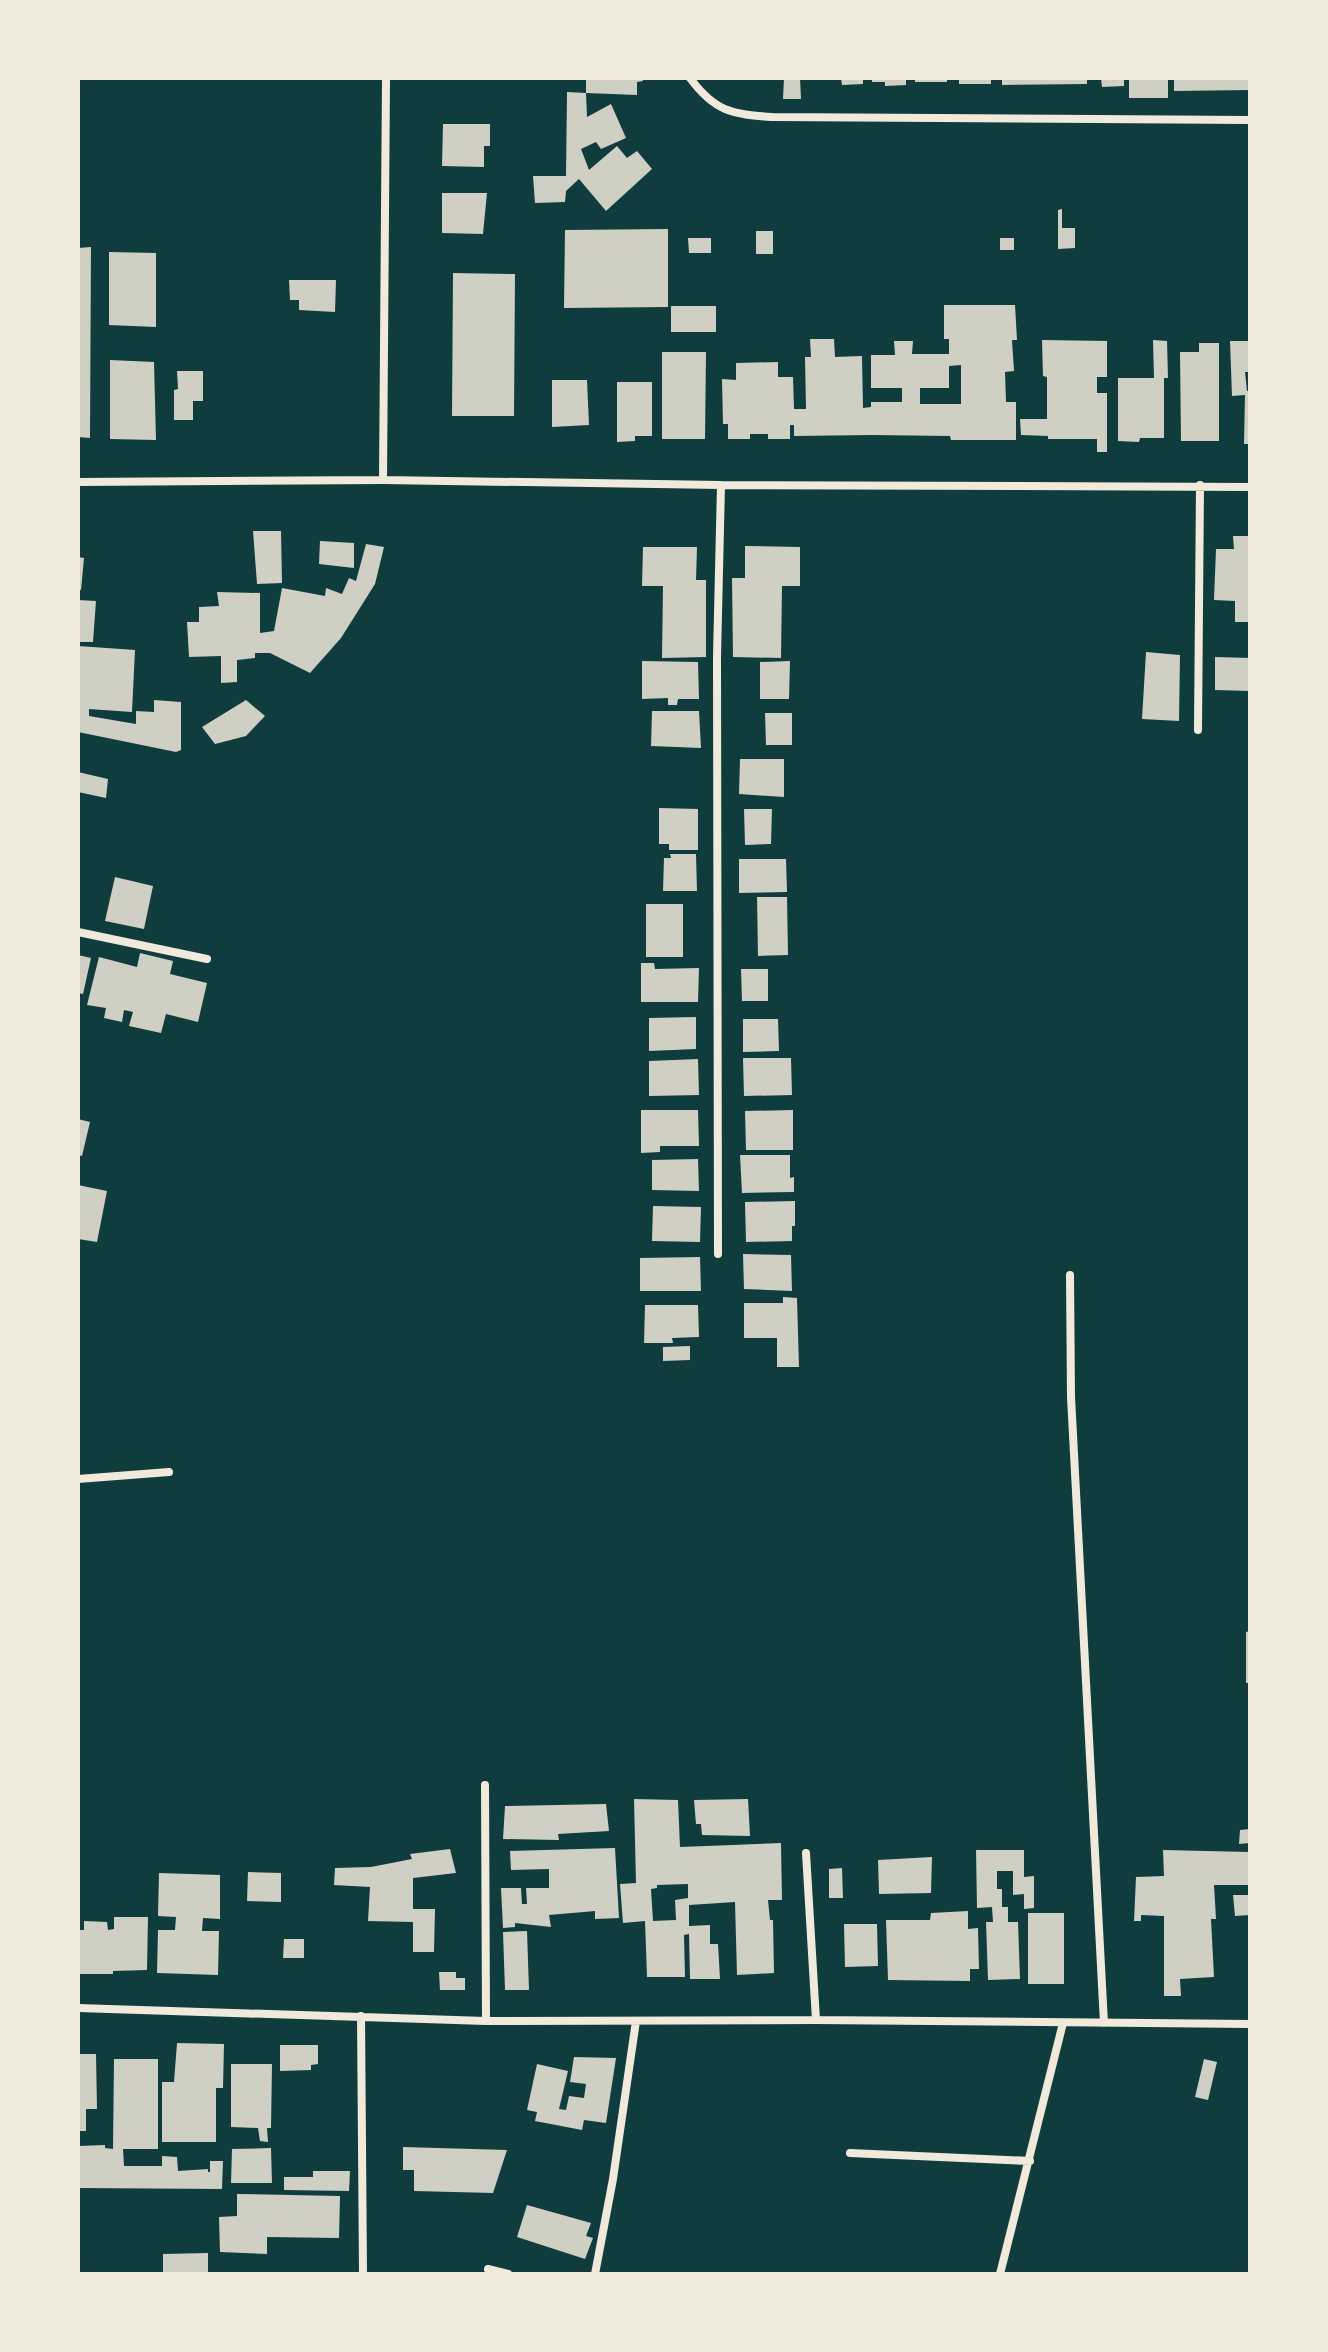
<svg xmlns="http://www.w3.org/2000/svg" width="1328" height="2352" viewBox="0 0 1328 2352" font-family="Commissioner,sans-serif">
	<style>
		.building { fill: #cfcfc3; fill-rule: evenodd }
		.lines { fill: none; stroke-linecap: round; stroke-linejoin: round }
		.minor { stroke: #f1e9da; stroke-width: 8 }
	</style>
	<rect width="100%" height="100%" fill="#0f3d3e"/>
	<path class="building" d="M586,78H643V81L637,82V95L586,93Z
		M784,78H800L801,99H783Z
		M841,78H863V84L842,85Z
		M872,78H906V85L885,86V82H872Z
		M915,78H947V82H915Z
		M959,78H991V84H959Z
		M1002,78H1087V84L1002,85Z
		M1101,78H1124V86L1102,87Z
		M1129,78H1168V98H1129Z
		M1174,78H1250V90L1174,91Z
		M567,92L586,93L587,117L611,104L626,138L601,149L596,142L581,149L589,170L617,146L627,158L637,151L652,169L606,211L579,179L566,191L565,202L535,203L533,176H566Z
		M443,124H490V146H484V167L442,166Z
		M442,193H487L483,234L442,233Z
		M1062,209V228H1075V248L1058,249V210Z
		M668,229V307L564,308L565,230Z
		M756,231H773V254H756Z
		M688,238H711V253H689Z
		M1000,238H1014V250H1000Z
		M91,247L90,438L78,437V248Z
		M109,252L156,253V327L109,325Z
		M453,273L515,274L514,416H452Z
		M289,280H336L335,312L299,310V300H290Z
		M944,305H1015L1017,340H1012L1014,371L1005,372L1006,402H1016V440H951L950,436L872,435L794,436V425H790V439H768V434H750V439H728V424H723L722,379L736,380V363L778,362V377H793L794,409H806L805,357H811L810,339H834L835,357L862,356L863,408L871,407V402H902V388H871V355H895L894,341H913L912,354H949V339H944ZM961,365V404H920V388H949V366Z
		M671,306H716V332H671Z
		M1042,340L1107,341V377H1097V393H1107V452H1097V439H1048V436L1021,435L1020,419H1047V377L1043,376Z
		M1153,340L1167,341L1168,378H1164V438H1140L1139,442L1118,441V378H1154Z
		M1230,341H1248L1249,372H1245L1247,391H1250V444H1244L1245,395L1232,396Z
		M1199,343H1219V441H1181L1180,352H1199Z
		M662,352H706L705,439H662Z
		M110,360L154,362L156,440L110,439Z
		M177,371H203V401H193V420H174V390L178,389Z
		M552,380H587L589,425L552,427Z
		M617,382H652V436H635V441L617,442Z
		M253,531H281L282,583L257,584Z
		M1233,536H1250V622H1235V601L1214,600L1216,549H1234Z
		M320,541L354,543V568L319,564Z
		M366,544L384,547L375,584L341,638L310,673L270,653H255V658L237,660V682L221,683V656L189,657L187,622H199V607L219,606L217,592L260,593V633L274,631L282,588L325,596L326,588L342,594L349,578L356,581Z
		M745,546L800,547V586H782L781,658L733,657L732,578H745Z
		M643,547H697L696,580H706V657L662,658L663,586H642Z
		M78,557L84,558L81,590H78Z
		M78,600L96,601L93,642H78Z
		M78,646L135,650L132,712L89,709V716L136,724V711L154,712V700L181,702V750L176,752L78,732Z
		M1146,652L1180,655L1179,721L1142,719Z
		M1215,657L1250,658V691L1215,690Z
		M642,661L698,662L699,699H678L677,705H668V698L642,699Z
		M790,661L789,699H760V662Z
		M246,700L265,716L246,736L215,744L202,727Z
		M652,711H699L701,748L651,746Z
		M765,713H792V745H766Z
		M740,759H784V797L739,794Z
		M78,772L108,779L106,798L78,792Z
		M659,808L698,809V850H669V844H659Z
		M744,809H772L771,844L745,845Z
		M670,854H696L697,891H663L664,858H671Z
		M739,859H786L787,892L739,893Z
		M115,877L153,886L144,929L105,921Z
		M757,897H787L788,955L758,956Z
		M646,904H683V957H646Z
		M140,953L173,961L170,974L207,983L198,1022L166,1014L161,1033L129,1026L133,1012L124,1010L122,1022L104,1018L106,1008L87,1005L99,957L137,967Z
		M78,955L91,958L83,994L78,993Z
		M641,963H654L655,969L699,968L698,1002H641Z
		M741,969H768V1001H742Z
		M696,1017V1049L649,1051V1018Z
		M743,1019H778L779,1051L743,1052Z
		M743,1058H791L792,1095L744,1096Z
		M698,1059L699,1095L649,1096V1061Z
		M641,1110H698L699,1146H660V1152L641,1153Z
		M793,1110V1150H746L745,1111Z
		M78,1119L90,1122L82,1156L78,1155Z
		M740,1155H790V1178L794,1177V1192L742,1193Z
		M698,1159L699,1191L652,1190V1160Z
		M78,1185L107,1191L97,1242L78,1239Z
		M795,1201V1226H792V1241L746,1242L745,1202Z
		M653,1206L701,1207L700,1242L652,1241Z
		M743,1254L791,1255L792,1291L744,1289Z
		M700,1257L701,1291H640V1258Z
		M783,1297L797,1298L799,1367H777V1338H744V1303H783Z
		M645,1305H698L699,1337L672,1338L673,1343H644Z
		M690,1346V1360L663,1361V1347Z
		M1250,1631V1683H1246V1632Z
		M634,1799L678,1800L680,1847L781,1843L782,1900H768L770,1920H773L774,1973L737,1975L735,1902L689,1905V1926L710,1925V1944H718L720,1979H690L689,1934L684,1935L685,1977H647L645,1921L623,1923L620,1884L636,1883ZM688,1884V1898L675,1900L676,1920L653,1921L651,1889L657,1888V1885Z
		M748,1799L750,1836L702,1835L701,1824H696L694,1800Z
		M606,1804L609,1831L558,1834L559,1840L503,1839L505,1806Z
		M1250,1829V1843L1239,1844L1240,1830Z
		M615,1848L619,1918L595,1919V1911L549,1915L551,1927L515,1923V1927L503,1928L501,1888H521L522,1904H527L526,1888H549V1869L511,1870L510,1851Z
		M450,1849L456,1873L413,1878V1909H435L434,1952H413V1922L368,1921L370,1887L334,1885L335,1868L371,1867L412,1859L410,1854Z
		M976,1850H1024V1877L1034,1876V1908L1024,1909V1894L1013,1895V1871H997V1889H1002V1907H1008V1922H1018L1020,1979L988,1980L986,1922H993L992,1907L977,1908Z
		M1163,1850L1250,1852V1885H1214L1216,1919H1211L1214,1977L1180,1979L1181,1996H1164V1916L1141,1915V1921H1134L1136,1877L1164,1876Z
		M932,1857L931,1893L879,1894L878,1860Z
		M842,1868L843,1898H829V1869Z
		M248,1872L281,1873V1902L247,1901Z
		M159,1873L220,1875V1919L203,1918L202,1931H219L218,1975L157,1973L158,1930H175L176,1917L158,1916Z
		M1233,1895H1250V1915L1235,1916Z
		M968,1911V1929L978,1928L979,1969H970V1981L888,1980L886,1920H930L931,1913Z
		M1028,1913H1064V1984H1028Z
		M114,1917H148L147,1970L113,1971V1974H78V1930H84V1921L107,1922L108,1930L114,1929Z
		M844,1924H877L878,1966L845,1967Z
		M527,1931L529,1990H505L503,1932Z
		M284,1939H304V1958H283Z
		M439,1972H456V1978H465V1990H440Z
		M177,2043L224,2044L223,2088H216V2142H162V2082H174Z
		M280,2045H318V2064L311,2065V2070L280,2071Z
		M78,2054H96L97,2109H86V2131H78Z
		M574,2057L616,2058L606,2123L584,2120L582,2130L535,2121L537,2112L527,2110L537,2064L568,2071L559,2109L566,2110L569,2096L584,2098L586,2084L570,2082Z
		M114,2059H158V2149H123L124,2166H162V2156L177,2157L178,2171L208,2169V2172H210V2161H223L222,2189L78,2188V2146L105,2145V2148L113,2149Z
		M1204,2059L1217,2062L1208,2100L1195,2097Z
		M231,2064H272L271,2128H267L268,2142L260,2141L258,2128L231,2127Z
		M403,2147L507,2150L493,2193L414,2191V2170H403Z
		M271,2148L272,2183H231L232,2149Z
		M313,2171H350L349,2191L284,2190V2177H313Z
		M237,2194L340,2196L339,2238L267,2237V2254L220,2252L219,2217L237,2216Z
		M527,2205L591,2223L586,2236L593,2238L585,2259L517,2237Z
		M208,2253V2274H163V2254Z"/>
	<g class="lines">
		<path class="minor" d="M690,78C715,112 732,114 772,117L1250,120
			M383,480L386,78
			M78,482L383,480L721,485L1250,487
			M1198,730L1200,485
			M78,932L207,959
			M718,1254L717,657L721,485
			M1070,1275L1071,1397L1104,2023
			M78,1479L169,1472
			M485,1785L486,2021
			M806,1853L816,2020
			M78,2008L486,2021L816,2020L1250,2024
			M361,2016L363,2274
			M850,2153L1030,2161
			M488,2269L508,2274
			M595,2274L613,2179L636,2021
			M1000,2274L1063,2023"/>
	</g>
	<rect width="1328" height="2352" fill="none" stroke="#f1e9da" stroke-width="160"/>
</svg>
